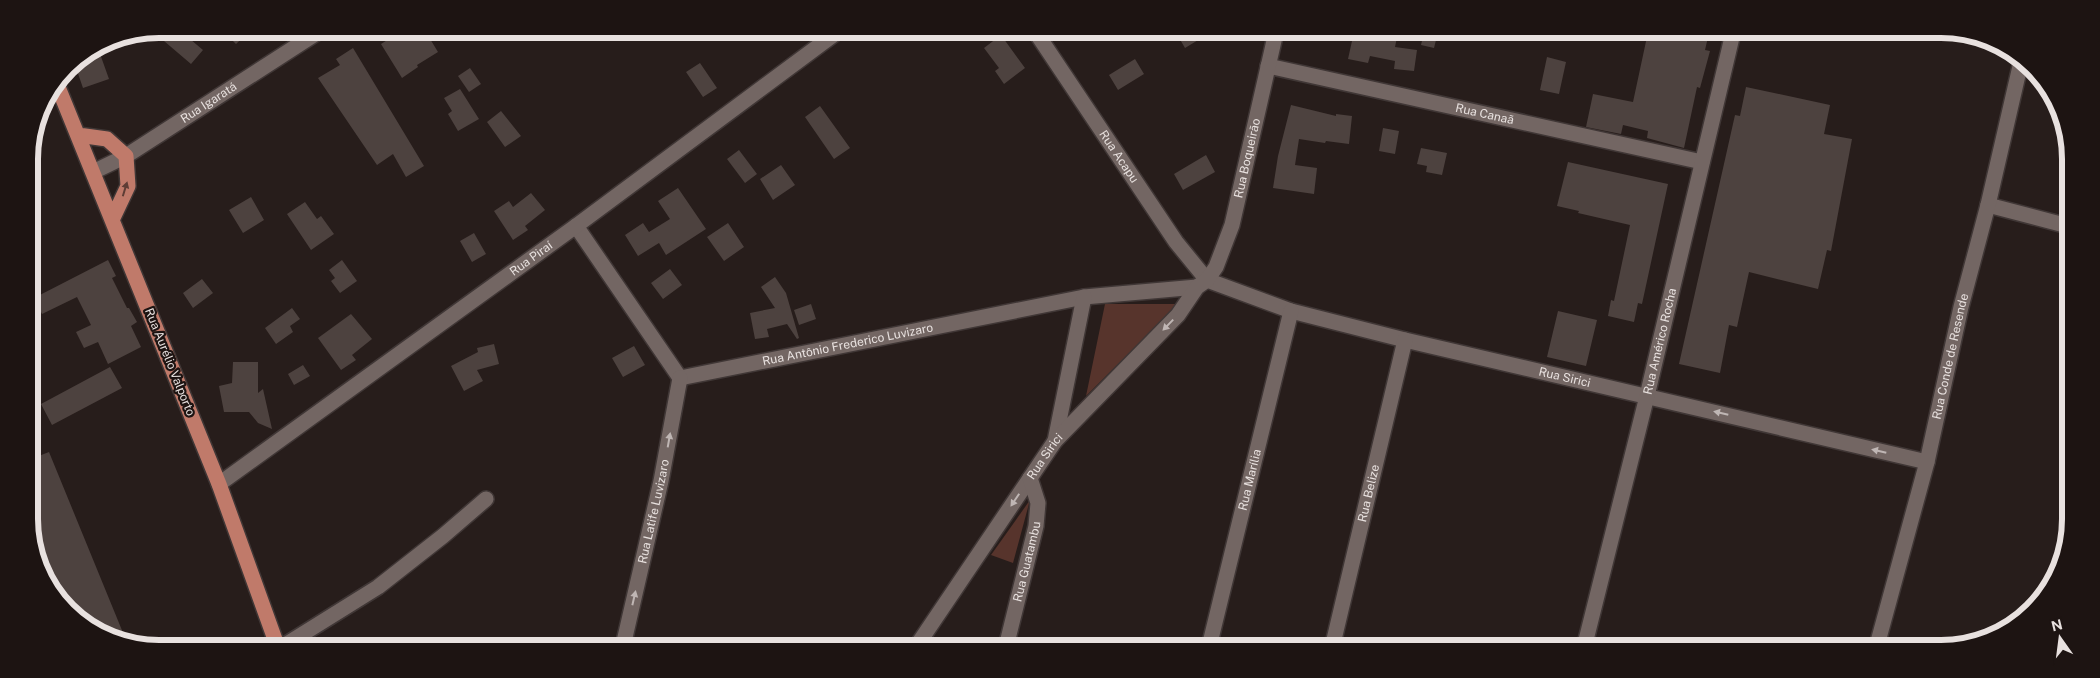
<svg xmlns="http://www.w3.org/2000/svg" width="2100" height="678" viewBox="0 0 2100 678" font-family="'Public Sans',sans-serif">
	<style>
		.green { fill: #57342c }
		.building { fill: #4d423f }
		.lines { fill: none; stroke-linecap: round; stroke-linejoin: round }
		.minor-casing { stroke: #403736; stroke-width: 18 }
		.major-casing { stroke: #403736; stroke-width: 18 }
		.minor { stroke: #736663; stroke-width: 15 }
		.major { stroke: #c07a6a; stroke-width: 15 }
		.oneway { fill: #5e3d35 }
		.oneway2 { fill: #bfb6b4 }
		.labels { text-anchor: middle; stroke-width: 4.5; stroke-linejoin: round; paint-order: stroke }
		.street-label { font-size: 12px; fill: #e8e1df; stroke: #1d1412 }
		.rim { fill: none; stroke: #e8e1df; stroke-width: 6 }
	</style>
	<rect width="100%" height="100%" fill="#271d1b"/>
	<path class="green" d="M1105,304H1178L1086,396Z
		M1030,500L1013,563L991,555Z"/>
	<path class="building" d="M175,29H178L203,50L191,64L164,41Z
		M221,29H252L236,44Z
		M413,29H424L438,52L417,65L418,67L402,78L381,44L400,32L402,36Z
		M1175,31H1213L1185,48Z
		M1354,32L1378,35V32H1398L1395,47L1417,50L1414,71L1394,69L1395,61L1370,56L1368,63L1348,59Z
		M1424,32H1438L1434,48L1421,45Z
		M1648,32L1709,33L1705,50L1710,51L1700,88L1697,87L1684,148L1647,138L1648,131L1623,125L1621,134L1586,127L1593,94L1633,102Z
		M1001,35L1025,68L1004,84L995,71L999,68L984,48Z
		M353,48L424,166L406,177L393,154L377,165L318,78L340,65L336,59Z
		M99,51L109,79L83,88L74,62Z
		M1547,57L1566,62L1559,94L1540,90Z
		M1135,59L1144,74L1118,90L1109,75Z
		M700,63L717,88L703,97L686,72Z
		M470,68L481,84L469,92L458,76Z
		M1746,87L1830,105L1824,134L1852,139L1831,251L1827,250L1818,289L1749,272L1737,327L1729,325L1720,373L1679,364L1735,115L1740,116Z
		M460,89L479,119L458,131L448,114L452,111L444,98Z
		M1291,105L1336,116V114L1352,116L1349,144L1326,141L1325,143L1299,139L1295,165L1317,168L1314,194L1273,188L1278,156Z
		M820,106L850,148L834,159L805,117Z
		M501,111L521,136L505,147L487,122Z
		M1383,128L1399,131L1395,154L1379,151Z
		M1421,148L1447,153L1442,175L1426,172L1427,166L1417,164Z
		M739,150L757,174L745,183L727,159Z
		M1206,155L1215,172L1183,190L1174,174Z
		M1568,162L1668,184L1642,304L1638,303L1634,322L1608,316L1611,300L1614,301L1630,225L1578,213L1579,211L1557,206Z
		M781,165L795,185L773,200L760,179Z
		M678,188L706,229L666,255L659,243L638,256L625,235L643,223L649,232L670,219L658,201Z
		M531,193L545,210L525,226L528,230L513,240L494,211L509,201L513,207Z
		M251,197L264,220L243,233L229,210Z
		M305,202L317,219L321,216L334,234L311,250L287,214Z
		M728,223L744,247L724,261L707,237Z
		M474,233L486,254L472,262L460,241Z
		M108,260L116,276L112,278L127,308H129L137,322L131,326L141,347L108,364L98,342L84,348L76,332L91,325L77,297L42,314L34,298Z
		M342,260L357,281L340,293L331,281L335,278L329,270Z
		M670,269L682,285L663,299L651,283Z
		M775,277L786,293L799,338L797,339L787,324L767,329L769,337L755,339L750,313L775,308L761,287Z
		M202,279L213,293L193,308L183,293Z
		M811,304L816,319L799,325L794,310Z
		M292,308L300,319L290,326L293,332L276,344L265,328Z
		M1558,311L1597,320L1586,366L1547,357Z
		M351,314L372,339L352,355L356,360L341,370L318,338Z
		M494,344L499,364L477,370L483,381L464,391L451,366L478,352L477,348Z
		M634,346L645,365L623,377L612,358Z
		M233,362H258V393L263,389L272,429L258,423L249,412H224L219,386L232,383Z
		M303,365L310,376L294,385L288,374Z
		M110,367L122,388L52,425L41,404Z
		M49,452L128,645H124L61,605L31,545V459Z"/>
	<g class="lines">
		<defs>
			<g id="minor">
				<path id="s1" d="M1035,31L1176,242L1207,280"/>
				<path id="s2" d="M1268,66L1702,162"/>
				<path id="s3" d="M93,172L126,156L323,29"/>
				<path d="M1988,205L2068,226"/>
				<path d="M576,226L680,378"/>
				<path id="s4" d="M1207,280L1291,311L1405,340L1927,462"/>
				<path id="s5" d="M680,378L1084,297L1197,287"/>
				<path d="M1055,441L1084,297"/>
				<path id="s6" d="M219,484L576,226L840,30"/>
				<path d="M285,645L378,587L443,536L486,499"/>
				<path id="s7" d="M623,646L661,481L680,378"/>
				<path id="s8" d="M916,647L1055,441L1178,315L1197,287L1207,280L1216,267L1232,225L1276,32"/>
				<path id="s9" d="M1006,647L1036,526L1038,503L1030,478"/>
				<path id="s10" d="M1209,647L1291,311"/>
				<path id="s11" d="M1332,648L1405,340"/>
				<path id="s12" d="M1584,648L1647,396L1733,33"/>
				<path id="s13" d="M1876,649L1927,462L1961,307L1988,205L2021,62"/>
			</g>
			<path id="major" d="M56,82L219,484L277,645
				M78,135L107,139L126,156L128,186L112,220"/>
		</defs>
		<use href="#minor" class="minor-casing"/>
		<use href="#major" class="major-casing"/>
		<use href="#minor" class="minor"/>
		<use href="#major" class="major"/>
	</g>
	<defs><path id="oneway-solid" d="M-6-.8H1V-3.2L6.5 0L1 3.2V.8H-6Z" transform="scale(1.25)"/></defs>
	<use class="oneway" href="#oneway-solid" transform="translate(125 189) rotate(-73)"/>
	<g class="oneway2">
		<use href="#oneway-solid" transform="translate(1168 325) rotate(134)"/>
		<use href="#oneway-solid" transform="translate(1721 413) rotate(-167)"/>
		<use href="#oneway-solid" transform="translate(669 440) rotate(-80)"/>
		<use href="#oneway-solid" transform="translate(1879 451) rotate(-167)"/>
		<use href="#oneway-solid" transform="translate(1015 500) rotate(124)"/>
		<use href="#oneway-solid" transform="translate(634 598) rotate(-77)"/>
	</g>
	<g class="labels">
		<g class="street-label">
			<text dy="4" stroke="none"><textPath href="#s3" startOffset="135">Rua Igaratá</textPath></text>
			<text dy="4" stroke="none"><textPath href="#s2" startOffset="222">Rua Canaã</textPath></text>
			<text dy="4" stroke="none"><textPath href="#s1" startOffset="151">Rua Acapu</textPath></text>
			<text dy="4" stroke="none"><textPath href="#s8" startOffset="600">Rua Boqueirão</textPath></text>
			<text dy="4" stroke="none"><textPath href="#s6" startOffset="385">Rua Piraí</textPath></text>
			<text dy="4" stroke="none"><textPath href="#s12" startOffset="316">Rua Américo Rocha</textPath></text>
			<text dy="4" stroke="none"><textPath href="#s5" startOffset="171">Rua Antônio Frederico Luvizaro</textPath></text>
			<text dy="4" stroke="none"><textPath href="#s13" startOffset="302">Rua Conde de Resende</textPath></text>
			<text transform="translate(170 362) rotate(68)" y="4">Rua Aurélio Valporto</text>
			<text dy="4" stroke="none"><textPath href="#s4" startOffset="371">Rua Sirici</textPath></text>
			<text dy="4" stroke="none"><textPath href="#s8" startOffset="230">Rua Sirici</textPath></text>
			<text dy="4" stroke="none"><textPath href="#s10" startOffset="172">Rua Marília</textPath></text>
			<text dy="4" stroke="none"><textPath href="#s11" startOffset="159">Rua Belize</textPath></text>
			<text dy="4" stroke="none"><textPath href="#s7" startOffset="138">Rua Latife Luvizaro</textPath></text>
			<text dy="4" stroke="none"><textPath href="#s9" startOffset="88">Rua Guatambu</textPath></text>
		</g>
	</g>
	<path d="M0 0H2100V678H0ZM159 38H1941A121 121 0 0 1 2062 159V519A121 121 0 0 1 1941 640H159A121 121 0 0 1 38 519V159A121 121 0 0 1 159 38Z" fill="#1d1412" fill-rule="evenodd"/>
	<path class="rim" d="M159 38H1941A121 121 0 0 1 2062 159V519A121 121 0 0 1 1941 640H159A121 121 0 0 1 38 519V159A121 121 0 0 1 159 38Z"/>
	<g transform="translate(2060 638) rotate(346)" stroke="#1d1412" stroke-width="4" paint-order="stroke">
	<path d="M0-4L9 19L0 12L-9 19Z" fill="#e8e1df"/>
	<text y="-8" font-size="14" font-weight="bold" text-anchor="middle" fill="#e8e1df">N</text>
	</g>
</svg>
